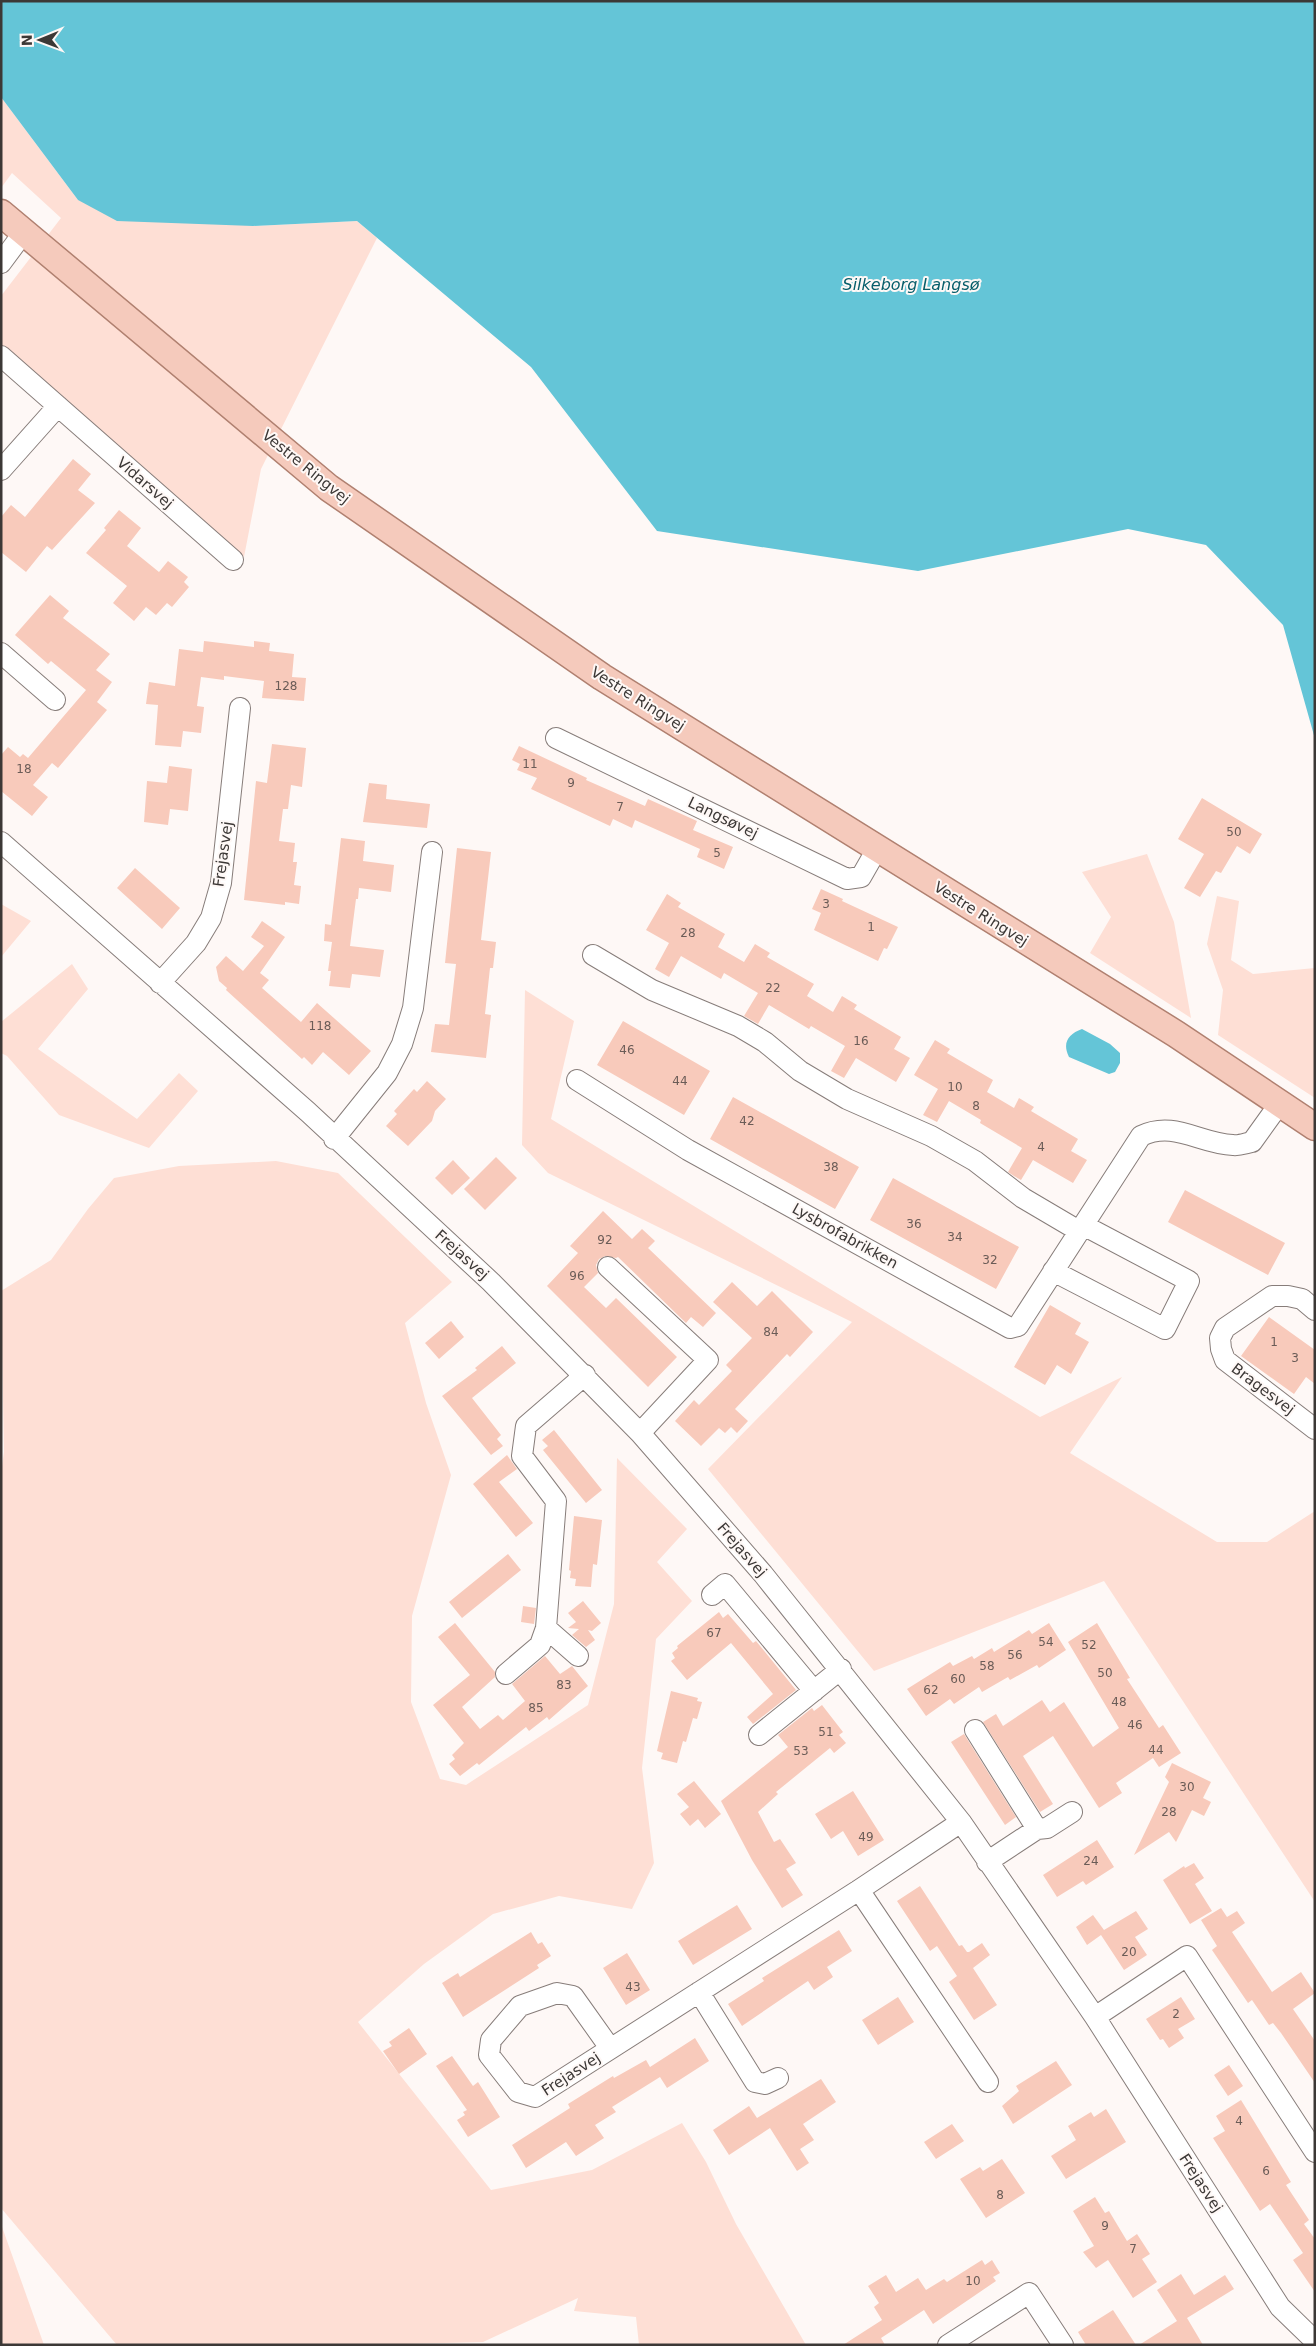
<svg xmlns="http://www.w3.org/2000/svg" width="1316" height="2346" viewBox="0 0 1316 2346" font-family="'DejaVu Sans',sans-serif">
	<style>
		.green { fill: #fedfd5 }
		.water { fill: #64c5d7 }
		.building { fill: #f8cabb }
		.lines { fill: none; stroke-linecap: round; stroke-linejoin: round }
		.minor-casing { stroke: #877d7a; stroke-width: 22 }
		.major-casing { stroke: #b08070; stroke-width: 29 }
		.minor { stroke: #fff; stroke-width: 20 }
		.major { stroke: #f5cabc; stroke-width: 26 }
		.labels { text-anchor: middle; stroke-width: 4; stroke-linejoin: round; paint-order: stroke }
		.number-label { font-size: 12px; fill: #6b5c57 }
		.street-label { font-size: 15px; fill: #3c3836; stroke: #fef8f6 }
		.water-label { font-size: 16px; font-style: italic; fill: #075e6b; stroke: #fef8f6 }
	</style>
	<rect width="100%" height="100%" fill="#fef8f6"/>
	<path class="green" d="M1,97L78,200L253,226L357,221L377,238L261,469L244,557L1,353V296L61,218L12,173L1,188Z
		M1147,854L1174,922L1191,1018L1090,953L1111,917L1082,872Z
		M1217,896L1239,901L1231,960L1253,974L1315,968V1098L1218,1035L1223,990L1207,944Z
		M1,904L31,921L1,957Z
		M72,964L88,989L38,1049L137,1119L179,1073L198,1091L149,1148L59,1115L7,1056L1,1053V1022Z
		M525,990L574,1021L551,1119L1040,1417L1122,1377L1070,1453L1217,1542H1267L1315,1511V1902L1104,1581L874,1671L708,1469L852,1322L548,1173L522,1145Z
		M276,1161L338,1173L452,1282L405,1323L426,1403L451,1475L412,1616L411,1702L440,1779L466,1785L588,1705L614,1604L617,1458L687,1529L657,1562L692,1601L656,1639L642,1768L654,1863L632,1909L559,1896L493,1914L424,1964L358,2022L491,2190L592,2170L682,2123L706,2162L736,2224L806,2345H639L636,2317L574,2311L578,2298L483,2342L366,2345H117L1,2208V1473L4,1452L1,1291L51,1260L88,1209L114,1178L179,1166Z
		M1,2224L44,2345H1Z"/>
	<path class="water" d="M1,1H1315V739L1283,625L1206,545L1128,529L918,571L657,531L531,367L357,221L253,226L117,221L78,200L1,97Z
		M1082,1029L1110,1044L1120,1053V1063L1115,1072L1109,1074L1069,1057C1062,1043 1068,1034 1082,1029Z"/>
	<path class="building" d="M73,459L91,474L78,490L95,503L52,550L47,546L26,572L1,552V517L11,505L25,517Z
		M119,510L141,528L127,546L159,572L168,561L188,577L184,582L189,587L172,607L167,603L156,615L146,607L134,621L113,603L127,586L86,553L106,530L104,528Z
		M50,595L69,611L63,618L110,654L96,670L112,682L97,702L107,710L58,768L52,763L33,785L48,797L32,816L1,791V755L8,747L20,757L23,754L28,758L86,690L51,661L48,664L15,635Z
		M204,641L254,647V641L270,643L269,651L294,654L292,677L306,678L304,701L262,698L264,681L224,676V680L201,677L197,706L204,707L201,733L183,731L181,747L155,745L158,705L146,704L149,682L175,686L179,649L203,652Z
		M272,744L306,748L302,787L291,785L288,809H283L279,841L295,843L293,862H297L294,885L301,886L299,904L285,902V905L244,900L256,781L267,783Z
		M519,746L587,778L586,780L645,806L648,799L697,821L693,830L733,847L724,869L697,857L700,849L635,820L632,828L613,819L610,826L531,789L537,778L517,770L520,764L512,760Z
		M169,766L192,769L188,811L170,809L168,825L144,822L147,781L167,783Z
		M369,783L387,785L386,799L430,804L427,828L363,822Z
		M1202,798L1262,834L1250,854L1237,846L1221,873L1216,871L1200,897L1184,888L1204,854L1178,839Z
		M341,838L365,841L363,861L394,865L391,892L359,888L358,899H356L350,946L384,950L380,977L352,974L350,988L329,986L331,971H328L332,942L324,941L325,924L331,925Z
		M457,848L491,852L481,940L496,942L493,968H490L485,1014L491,1015L486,1058L431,1052L435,1024L449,1025L456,964L445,963Z
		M135,868L180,908L162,929L117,888Z
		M821,889L843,899L842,901L898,927L887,949L884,948L878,961L814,930L821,913L812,909Z
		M667,894L681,903L678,907L725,934L718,947L744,962L755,944L770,953L767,957L814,984L807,996L833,1012L842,996L857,1005L854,1009L901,1037L894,1049L910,1058L896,1082L856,1058L844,1078L831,1071L845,1046L811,1026L809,1029L769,1005L758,1024L744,1016L758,993L724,973L721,979L681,956L669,977L655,969L669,943L646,930Z
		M262,921L285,937L260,973L269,980L262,988L301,1022L317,1003L371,1051L349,1075L323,1052L312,1065L304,1057L302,1059L226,990L227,988L219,981L216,967L226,956L243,971L264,946L251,937Z
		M623,1021L710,1071L684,1115L597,1065Z
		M935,1040L950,1049L947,1053L993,1080L987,1092L1014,1108L1019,1098L1034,1107L1031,1111L1078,1139L1071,1151L1087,1160L1073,1183L1033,1160L1021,1180L1014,1176L1008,1172L1022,1148L980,1123L981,1120L949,1101L937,1122L923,1115L938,1089L914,1075Z
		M427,1081L446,1099L435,1111L432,1121L408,1146L386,1126L397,1114L394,1111L414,1089L417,1092Z
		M733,1097L859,1167L835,1209L710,1139Z
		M496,1157L517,1178L485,1210L464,1189Z
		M453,1160L470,1178L452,1195L435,1178Z
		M893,1178L1019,1247L996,1289L870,1220Z
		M1185,1190L1285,1243L1268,1275L1168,1222Z
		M603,1211L632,1239L642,1229L655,1241L648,1248L716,1313L703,1327L691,1317L686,1323L618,1257L616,1258L605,1256L599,1259L596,1265L598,1273L584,1287L606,1308L616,1298L677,1357L648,1387L547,1286L578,1253L570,1246Z
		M732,1282L757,1306L772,1291L813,1332L790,1357L787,1354L735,1409L748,1421L737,1433L731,1427L725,1433L719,1428L701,1446L675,1421L694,1400L699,1405L732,1371L726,1365L752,1338L713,1302Z
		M1050,1305L1081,1323L1075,1334L1089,1342L1071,1374L1057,1365L1045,1385L1014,1367Z
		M1269,1317L1315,1350V1384L1306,1377L1294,1394L1241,1356Z
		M451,1321L464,1337L439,1359L425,1343Z
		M502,1346L516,1363L472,1398L501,1435L497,1439L503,1446L491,1455L442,1396L477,1370L475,1368Z
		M554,1430L602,1490L586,1503L543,1450L548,1446L542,1440Z
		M507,1455L517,1469L499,1482L533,1523L516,1537L473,1484Z
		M574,1516L602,1520L597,1565L593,1564L591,1587L575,1586L576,1579L570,1578L571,1571L569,1570Z
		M508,1554L521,1570L462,1618L449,1602Z
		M583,1601L601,1623L592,1631L588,1630L595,1640L586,1647L572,1635L579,1629L568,1628L576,1622L568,1613Z
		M523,1606L536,1608L534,1624L521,1622Z
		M719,1612L723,1618L728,1614L753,1643L756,1641L796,1690L753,1724L747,1717L773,1694L731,1643L687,1680L671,1661L675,1658L672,1653L678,1648L677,1646Z
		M455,1623L495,1672V1677L462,1707L480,1729L498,1715L503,1720L525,1701L512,1684L545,1656L560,1674L572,1666L588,1686L549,1720L547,1717L529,1731L526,1727L479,1765L477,1763L460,1776L449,1764L455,1759L452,1755L464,1743L433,1705L470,1675L438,1637Z
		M1049,1623L1066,1650L1039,1668L1037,1665L1010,1680L1008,1677L982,1692L979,1687L954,1704L950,1699L926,1716L907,1689L950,1662L953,1666L972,1656L974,1659L992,1648L994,1652L1029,1630L1032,1634Z
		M1097,1623L1130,1678L1127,1679L1159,1728L1163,1725L1181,1753L1159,1767L1153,1758L1116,1783L1122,1793L1099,1808L1053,1736L1023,1756L1053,1804L1040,1812L983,1722L996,1714L1003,1726L1042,1700L1050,1712L1064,1702L1093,1747L1119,1728L1068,1642Z
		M671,1691L698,1698L697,1701L702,1702L697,1719L693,1718L686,1742L683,1741L677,1763L661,1759L663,1753L657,1751Z
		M822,1705L843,1732L839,1735L846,1743L834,1753L830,1748L776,1792L778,1794L758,1812L774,1842L780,1839L796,1863L786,1869L803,1895L782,1908L752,1860L721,1801L788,1747L778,1735L812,1708L814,1711Z
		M964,1734L1016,1817L1005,1825L951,1742Z
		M1172,1763L1211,1782L1203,1798L1211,1802L1204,1816L1192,1810L1176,1842L1169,1832L1134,1855L1169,1782L1165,1777Z
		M694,1781L721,1814L705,1828L698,1819L690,1826L680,1814L689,1807L677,1794Z
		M853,1791L884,1840L858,1856L843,1831L831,1839L815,1814Z
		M1097,1840L1114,1867L1086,1885L1083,1881L1057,1897L1043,1875Z
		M1194,1863L1204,1878L1195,1884L1212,1911L1190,1924L1163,1880L1184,1866L1185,1868Z
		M920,1886L959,1946L962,1945L967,1952H969L982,1943L990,1955L973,1968L997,2005L974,2020L949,1982L957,1976L937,1946L930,1951L897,1901Z
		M737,1905L752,1929L693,1965L678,1941Z
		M1221,1908L1227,1917L1237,1911L1245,1923L1232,1932L1272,1992L1301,1972L1315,1993L1293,2009L1315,2041V2083L1281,2033L1273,2023L1269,2025L1252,2000L1248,2003L1212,1950L1217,1946L1201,1920Z
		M1136,1911L1148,1929L1135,1937L1147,1955L1124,1970L1101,1935L1087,1945L1076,1927L1093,1915L1104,1930Z
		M839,1930L852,1951L827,1967L833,1977L814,1990L808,1981L742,2026L728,2004L764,1981L762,1978Z
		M531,1932L538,1944L542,1942L551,1956L537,1965L539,1968L463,2017L442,1983L458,1973L460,1977Z
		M627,1953L650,1990L626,2005L603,1968Z
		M898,1997L914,2022L878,2045L862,2020Z
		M1181,1997L1195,2019L1178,2029L1184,2038L1169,2048L1163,2039L1160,2040L1146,2019Z
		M409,2028L427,2054L399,2074L383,2051L392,2046L389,2042Z
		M695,2038L709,2061L667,2088L660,2077L612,2107L616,2112L595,2125L604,2138L576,2156L566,2142L526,2168L512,2145L570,2108L568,2104L613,2076L614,2078L646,2060L650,2067Z
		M452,2056L473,2086L478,2082L500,2117L468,2137L457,2120L465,2115L463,2112L467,2110L436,2066Z
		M1056,2061L1072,2085L1013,2124L1002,2106L1019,2091L1016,2086Z
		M1229,2065L1243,2086L1228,2096L1214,2075Z
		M821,2079L836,2102L803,2124L814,2140L800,2149L809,2163L797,2171L770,2128L729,2155L713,2130L749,2106L757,2118Z
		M1241,2100L1291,2182L1286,2185L1309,2220L1304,2224L1315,2239V2292L1293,2260L1303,2253L1270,2204L1260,2211L1213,2138L1225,2131L1216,2116Z
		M1106,2109L1126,2142L1066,2179L1051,2156L1076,2140L1068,2126L1091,2112L1094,2117Z
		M952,2124L964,2141L936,2159L924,2142Z
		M1002,2159L1025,2193L986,2218L960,2179L980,2167L983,2171Z
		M1095,2197L1105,2213L1109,2211L1127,2241L1137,2234L1150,2254L1142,2259L1157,2282L1133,2298L1108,2260L1096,2268L1083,2252L1094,2246L1073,2211Z
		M982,2260L985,2265L992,2260L1000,2273L993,2277L996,2281L933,2324L924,2310L881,2338L885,2345H843L882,2320L874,2307L879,2303L868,2286L886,2275L896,2292L918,2278L926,2290L944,2279L947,2282Z
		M1181,2274L1194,2295L1225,2275L1234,2289L1187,2318L1203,2345H1139L1177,2321L1157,2290Z
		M1113,2310L1136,2345H1086L1078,2332Z"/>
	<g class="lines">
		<defs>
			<path id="minor" d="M1,263L24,232
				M1,356L233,560
				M1,470L58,406
				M1,653L55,700
				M556,738L847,879L861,877L877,849
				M1,842L308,1112L491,1282L640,1433L763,1574L961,1822L1095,2017L1280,2307L1315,2341
				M593,955L652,990L738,1026L765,1042L800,1071L847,1099L931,1136L975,1161L1023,1198L1079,1231
				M160,983L196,943L211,918L221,883L240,708
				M577,1080L688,1150L1010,1328L1018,1326L1141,1136C1174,1120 1200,1144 1233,1145C1239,1146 1246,1143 1252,1142L1280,1103
				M334,1139L387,1073L402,1044L413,1008L432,852
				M608,1267L708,1360L640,1433
				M1053,1271L1165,1329L1189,1281L1083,1225
				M1315,1310L1302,1299L1288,1296H1272L1225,1328L1220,1338L1221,1349L1225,1360L1315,1429
				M712,1595L725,1584L814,1691
				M546,1628L578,1656
				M506,1674L540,1645L546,1628L556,1501L522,1456L526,1426L585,1375
				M975,1730L1037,1829L987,1862
				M759,1735L841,1669
				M1037,1829L1047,1828L1072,1812
				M859,1890L988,2082
				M699,1992L755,2082L765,2084L778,2078
				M1095,2017L1187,1956L1315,2152
				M610,2048L573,1996L557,1993L520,2006L491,2040L489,2055L518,2092L535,2097L859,1890L961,1822
				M948,2345L1029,2293L1063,2345"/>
			<path id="major" d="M1,213L329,488L602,677L1176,1034L1315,1127"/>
		</defs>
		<use href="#minor" class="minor-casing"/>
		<use href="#major" class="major-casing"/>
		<use href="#minor" class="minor"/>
		<use href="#major" class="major"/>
	</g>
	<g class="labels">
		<g class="number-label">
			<text x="286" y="690">128</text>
			<text x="530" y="768">11</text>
			<text x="24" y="773">18</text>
			<text x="571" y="787">9</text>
			<text x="620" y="811">7</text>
			<text x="1234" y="836">50</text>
			<text x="717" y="857">5</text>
			<text x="826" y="908">3</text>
			<text x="871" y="931">1</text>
			<text x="688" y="937">28</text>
			<text x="773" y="992">22</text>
			<text x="320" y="1030">118</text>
			<text x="861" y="1045">16</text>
			<text x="627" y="1054">46</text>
			<text x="680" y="1085">44</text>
			<text x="955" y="1091">10</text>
			<text x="976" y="1110">8</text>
			<text x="747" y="1125">42</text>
			<text x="1041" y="1151">4</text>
			<text x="831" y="1171">38</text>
			<text x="914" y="1228">36</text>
			<text x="955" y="1241">34</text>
			<text x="605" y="1244">92</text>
			<text x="990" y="1264">32</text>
			<text x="577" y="1280">96</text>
			<text x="771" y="1336">84</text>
			<text x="1274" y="1346">1</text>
			<text x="1295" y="1362">3</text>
			<text x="714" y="1637">67</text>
			<text x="1046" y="1646">54</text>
			<text x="1089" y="1649">52</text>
			<text x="1015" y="1659">56</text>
			<text x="987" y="1670">58</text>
			<text x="1105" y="1677">50</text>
			<text x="958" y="1683">60</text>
			<text x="564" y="1689">83</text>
			<text x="931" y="1694">62</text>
			<text x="1119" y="1706">48</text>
			<text x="536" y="1712">85</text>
			<text x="1135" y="1729">46</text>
			<text x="826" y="1736">51</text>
			<text x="1156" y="1754">44</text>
			<text x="801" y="1755">53</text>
			<text x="1187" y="1791">30</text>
			<text x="1169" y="1816">28</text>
			<text x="866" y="1841">49</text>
			<text x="1091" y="1865">24</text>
			<text x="1129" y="1956">20</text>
			<text x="633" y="1991">43</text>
			<text x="1176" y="2018">2</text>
			<text x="1239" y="2125">4</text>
			<text x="1266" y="2175">6</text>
			<text x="1000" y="2199">8</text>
			<text x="1105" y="2230">9</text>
			<text x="1133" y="2253">7</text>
			<text x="973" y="2285">10</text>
		</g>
		<g class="street-label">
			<text transform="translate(306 467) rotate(39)" y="5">Vestre Ringvej</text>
			<text transform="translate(145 483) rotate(41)" y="5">Vidarsvej</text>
			<text transform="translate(638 699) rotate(32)" y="5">Vestre Ringvej</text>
			<text transform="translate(723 818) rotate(26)" y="5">Langsøvej</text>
			<text transform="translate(223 854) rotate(-82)" y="5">Frejasvej</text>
			<text transform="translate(981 914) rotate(32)" y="5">Vestre Ringvej</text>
			<text transform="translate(845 1236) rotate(29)" y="5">Lysbrofabrikken</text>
			<text transform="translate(462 1255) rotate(42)" y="5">Frejasvej</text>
			<text transform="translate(1263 1389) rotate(37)" y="5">Bragesvej</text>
			<text transform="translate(742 1550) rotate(49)" y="5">Frejasvej</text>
			<text transform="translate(571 2074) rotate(-33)" y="5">Frejasvej</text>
			<text transform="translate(1201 2183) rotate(57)" y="5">Frejasvej</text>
		</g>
		<g class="water-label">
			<text x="911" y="290">Silkeborg Langsø</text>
		</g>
	</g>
	<rect width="1316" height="2346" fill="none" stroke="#3c3836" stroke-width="5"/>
	<g transform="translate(40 40) rotate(269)" stroke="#fef8f6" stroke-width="4" paint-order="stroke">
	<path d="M0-4L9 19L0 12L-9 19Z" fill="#3c3836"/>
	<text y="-8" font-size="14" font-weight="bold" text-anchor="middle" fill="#3c3836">N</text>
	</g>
</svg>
